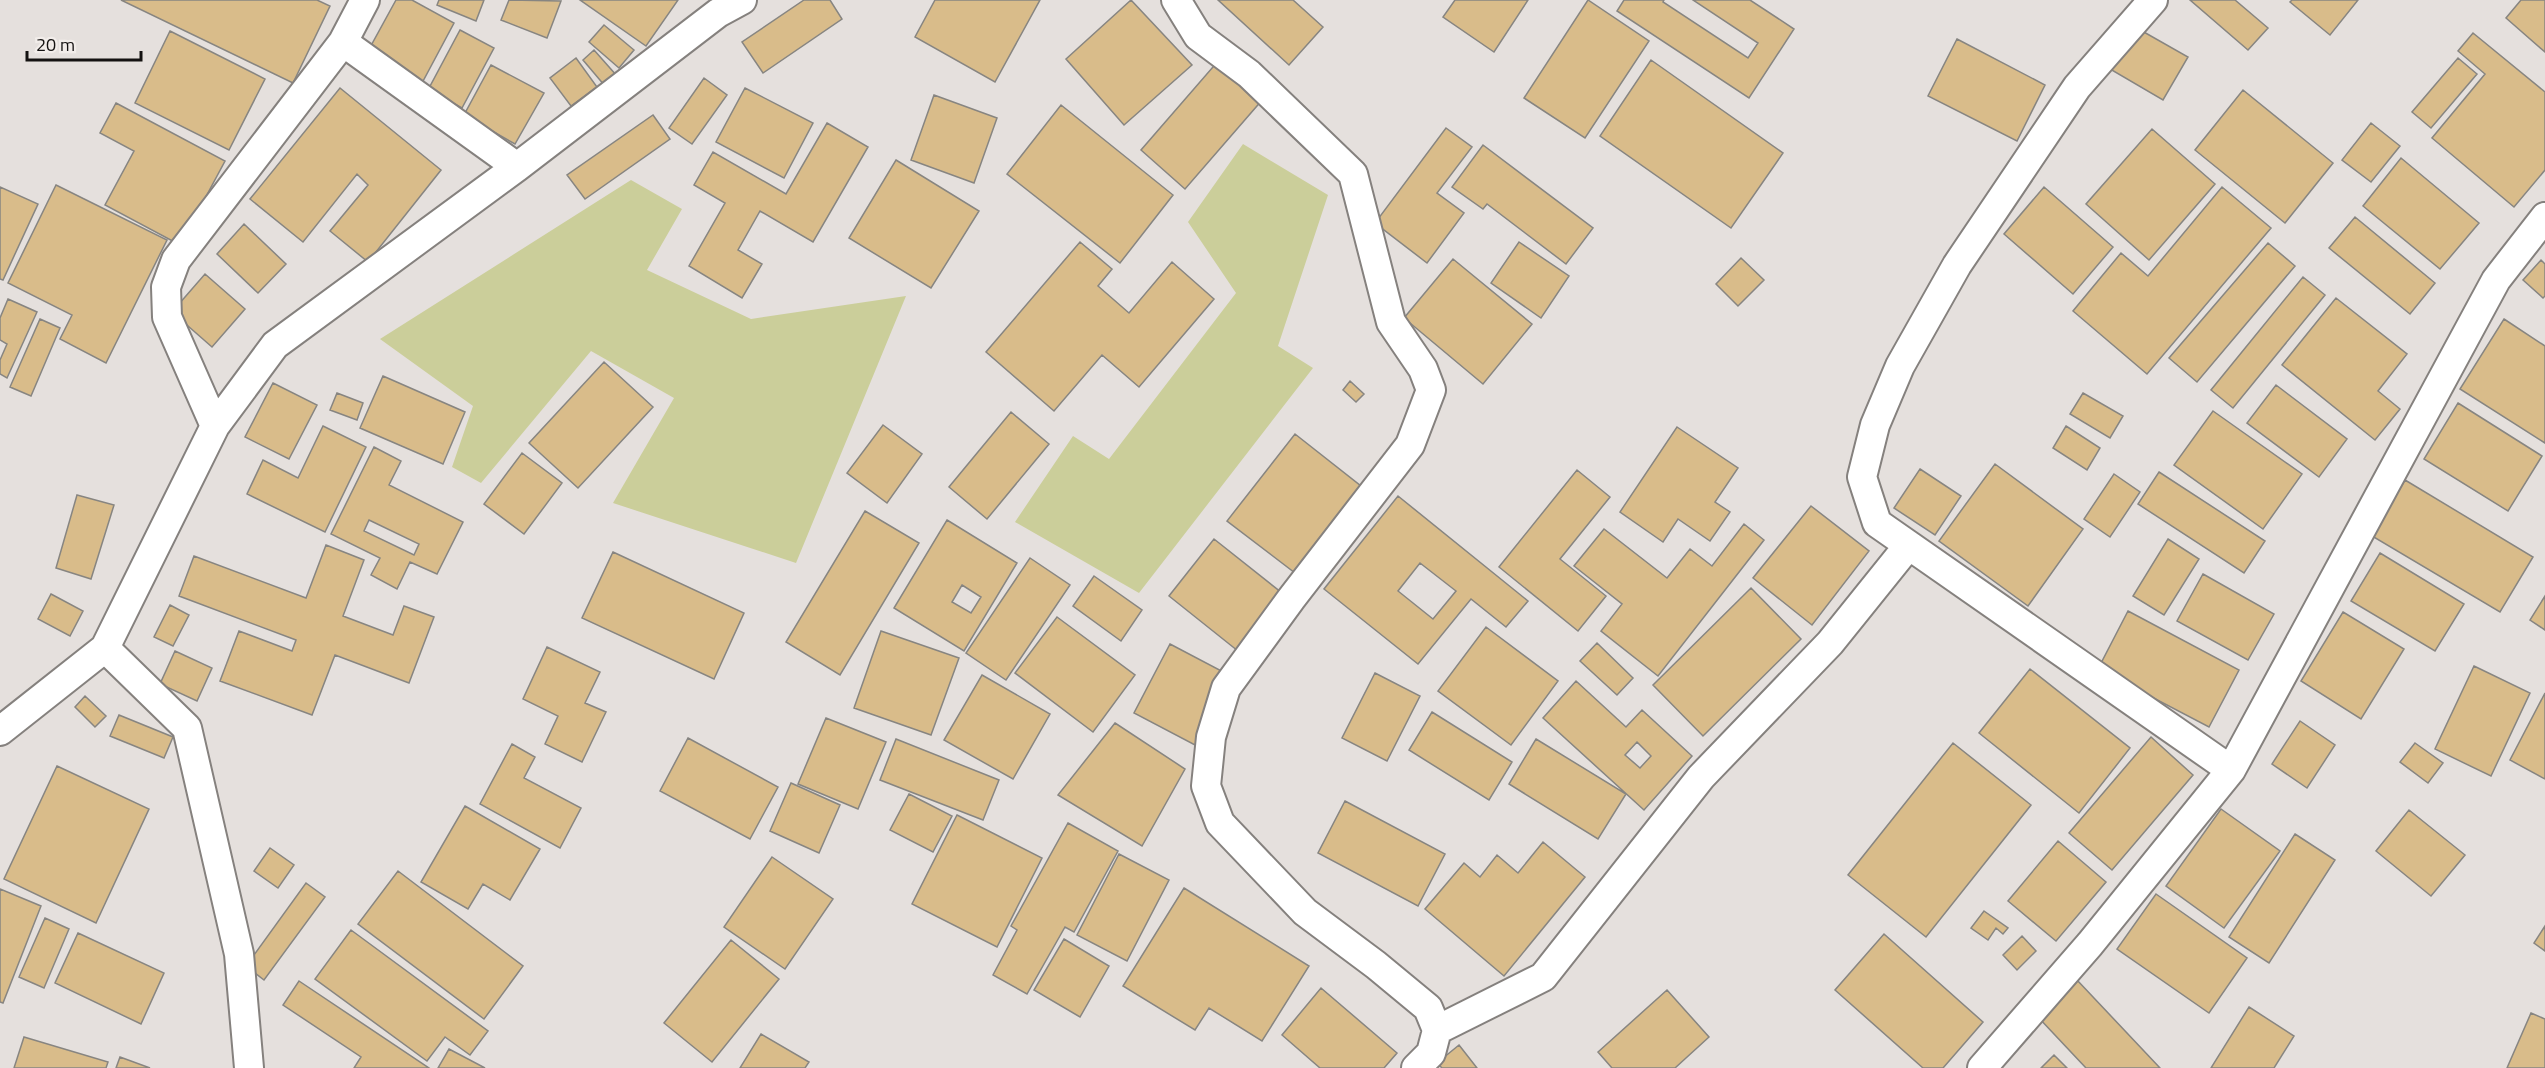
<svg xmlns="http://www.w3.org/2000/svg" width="2545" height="1068" viewBox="0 0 2545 1068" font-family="'Titillium Web',sans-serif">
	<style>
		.green { fill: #cbce9a }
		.building { fill: #d9bc8a; stroke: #878581; stroke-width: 1.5; fill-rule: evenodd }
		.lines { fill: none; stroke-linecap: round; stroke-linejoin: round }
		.minor-casing { stroke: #85817e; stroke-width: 32 }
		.minor { stroke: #fff; stroke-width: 28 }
	</style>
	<rect width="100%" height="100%" fill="#e5e0dd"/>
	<path class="green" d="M1243,144L1328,195L1278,346L1313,368L1139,593L1015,522L1073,436L1109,459L1236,293L1188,222Z
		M631,180L682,209L647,270L751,319L906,296L796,563L613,503L674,398L591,351L481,483L452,467L473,406L380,339Z"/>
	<path class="building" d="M121,0H317L330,6L293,83Z
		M396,0H412L454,23L422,83L367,53Z
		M439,0H484L476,21L437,5Z
		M509,0L561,1L547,38L501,20Z
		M580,0H678L646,46Z
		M804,0H830L842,19L763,73L742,42Z
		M935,0H1040L995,82L915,37Z
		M1131,0L1192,65L1124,125L1066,59Z
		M1218,0H1293L1323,27L1289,65Z
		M1455,0H1528L1494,52L1443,17Z
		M1588,0L1649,41L1585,138L1524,98Z
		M1624,0H1664L1663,2L1748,58L1758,43L1693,0H1750L1794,29L1749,98L1617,11Z
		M2190,0H2235L2268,28L2248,50Z
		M2292,0H2358L2330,35L2290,2Z
		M2521,0H2545V52L2506,18Z
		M604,25L634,50L619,68L589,42Z
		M2135,27L2188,57L2163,100L2110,69Z
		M460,30L494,48L462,108L428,90Z
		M170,31L265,79L229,150L135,103Z
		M2473,33L2545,92V170L2514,207L2432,138L2485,74L2458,51Z
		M1957,39L2045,85L2017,141L1928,96Z
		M594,50L617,76L605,86L583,60Z
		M576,58L597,87L571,106L550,78Z
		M2458,58L2477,74L2431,128L2412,112Z
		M1219,60L1263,99L1185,189L1141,150Z
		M1651,60L1783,153L1731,228L1600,136Z
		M491,65L544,93L515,144L464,115Z
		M704,78L727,95L692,144L669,128Z
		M340,88L441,170L368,262L330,231L368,185L357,174L303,242L250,199Z
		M745,88L813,123L784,178L716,142Z
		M2243,90L2333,163L2285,223L2195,150Z
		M934,95L997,118L974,183L911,160Z
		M116,103L225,161L180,245L105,205L134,151L100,133Z
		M1061,105L1173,195L1120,263L1007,174Z
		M653,115L670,139L585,199L567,175Z
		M827,123L868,147L813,242L760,211L738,250L762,264L742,298L689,266L725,203L694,185L713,152L786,194Z
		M2371,123L2400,146L2371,182L2342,160Z
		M1446,128L1472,147L1437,193L1464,213L1427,263L1375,223Z
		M2152,129L2215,184L2149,260L2086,204Z
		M1483,145L1593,228L1566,264L1487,204L1483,209L1452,187Z
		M2401,158L2479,223L2440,269L2363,206Z
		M896,160L979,211L931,288L849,238Z
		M56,185L167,240L106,363L60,339L72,315L8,283Z
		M0,187L38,204L3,280L0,279Z
		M2044,187L2113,247L2073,294L2004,234Z
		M2222,187L2271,228L2147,374L2073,311L2121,253L2148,276Z
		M2355,217L2435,283L2410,314L2329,248Z
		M244,224L286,264L258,293L217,254Z
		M1080,242L1112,269L1098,286L1129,313L1172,262L1214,299L1139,387L1102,355L1054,411L986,352Z
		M1519,242L1569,276L1541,318L1491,283Z
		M2268,243L2295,266L2197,382L2169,358Z
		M1741,258L1764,280L1738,306L1716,284Z
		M1453,259L1532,324L1483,384L1404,318Z
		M2541,260L2545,264V296L2543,298L2523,280Z
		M205,274L245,309L212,347L172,312Z
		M2303,277L2325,295L2233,408L2211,390Z
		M2336,298L2407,354L2378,391L2400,409L2375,440L2282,365Z
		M8,299L37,312L7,378L0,374V360L7,344L0,340V318Z
		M40,319L60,328L31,396L10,387Z
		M2504,319L2545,346V443L2460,389Z
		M604,362L653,407L578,488L529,443Z
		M383,376L465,412L443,464L360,428Z
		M1350,381L1364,394L1356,402L1343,390Z
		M273,383L317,405L289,459L245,437Z
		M2276,385L2347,439L2319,477L2247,423Z
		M337,393L363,403L357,420L330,410Z
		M2083,393L2123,416L2110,438L2070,414Z
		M2458,403L2542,456L2508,511L2424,459Z
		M2213,411L2302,474L2263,529L2174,465Z
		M1011,412L1049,444L987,519L949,487Z
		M883,425L922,454L887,503L847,473Z
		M323,426L366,447L325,532L247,494L263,460L298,478Z
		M2066,426L2100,448L2087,470L2053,448Z
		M1677,427L1738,468L1715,502L1730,512L1710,541L1678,519L1663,542L1620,512Z
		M1295,434L1366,490L1299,576L1227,521Z
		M374,447L401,461L389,485L463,522L437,574L410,562L397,589L371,575L380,558L331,534ZM369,520L419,544L414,555L364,531Z
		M522,453L562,483L524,534L484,504Z
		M1995,464L2083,529L2028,606L1939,541Z
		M1920,469L1961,496L1935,535L1894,508Z
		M1577,470L1610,497L1560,559L1606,596L1578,631L1499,567Z
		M2159,472L2265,541L2244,573L2138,504Z
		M2114,474L2140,492L2110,537L2084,519Z
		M2405,480L2533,557L2500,612L2372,536Z
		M77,495L114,505L91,579L56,568Z
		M1398,496L1528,601L1506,627L1471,599L1418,664L1324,589ZM1420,563L1456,591L1433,619L1398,591Z
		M1811,506L1869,551L1812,625L1753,578Z
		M865,511L919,543L840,675L786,642Z
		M947,520L1017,563L964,651L894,608ZM962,585L981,597L971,613L952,602Z
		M1744,524L1764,540L1658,676L1601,631L1622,604L1574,566L1604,529L1667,578L1690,549L1712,566Z
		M1214,539L1282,593L1238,651L1169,596Z
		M2168,539L2199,559L2164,615L2133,596Z
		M326,545L364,560L343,616L393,635L404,606L434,617L409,683L335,655L312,715L220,681L239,631L292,651L296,640L179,596L194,556L306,598Z
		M613,552L744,613L714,679L582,618Z
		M2380,553L2464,604L2435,651L2351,601Z
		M1030,558L1070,585L1006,680L966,653Z
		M2203,574L2274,614L2248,660L2177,621Z
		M1094,576L1142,610L1121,641L1073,606Z
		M1751,588L1801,639L1703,736L1653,685Z
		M51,594L83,611L70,636L38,619Z
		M2545,596V630L2530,620Z
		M170,605L189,615L173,646L154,637Z
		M2128,611L2239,670L2209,727L2098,669Z
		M2343,612L2404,649L2361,719L2301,681Z
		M1057,617L1135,675L1093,732L1015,673Z
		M1486,627L1558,681L1511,745L1438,691Z
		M881,631L959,658L931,735L854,708Z
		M1597,643L1633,678L1617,695L1580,661Z
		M1170,644L1231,676L1195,745L1134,713Z
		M547,647L600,672L585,703L606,712L582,762L545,744L558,716L523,699Z
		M175,651L212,668L197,701L160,684Z
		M2474,666L2530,693L2491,776L2435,749Z
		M2030,669L2130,748L2079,813L1979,733Z
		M1375,673L1420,696L1387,761L1342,738Z
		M982,675L1050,714L1013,779L944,740Z
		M1576,681L1626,727L1642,710L1692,756L1644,810L1543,718ZM1637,742L1651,756L1640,768L1625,755Z
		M2545,693V779L2510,760Z
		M85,696L106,716L95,727L75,707Z
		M1432,712L1512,762L1489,800L1409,750Z
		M119,715L173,737L164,758L110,736Z
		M826,718L886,742L858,809L798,784Z
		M2300,721L2335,745L2307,788L2272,764Z
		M1115,723L1185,769L1142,846L1058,795Z
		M2151,737L2193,775L2112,870L2069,833Z
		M688,738L778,787L750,839L660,791Z
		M896,739L999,780L983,820L880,780Z
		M1536,739L1626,794L1598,839L1509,784Z
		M1953,743L2031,805L1926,937L1848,875Z
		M2415,743L2443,763L2428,783L2400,762Z
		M512,744L535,757L524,778L581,808L560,848L480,804Z
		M57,766L149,809L96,923L4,879Z
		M791,783L840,805L819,853L770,831Z
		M909,794L952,816L933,852L890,830Z
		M1345,801L1445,854L1418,906L1318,853Z
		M465,806L540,849L510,900L483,884L468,909L421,882Z
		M2221,809L2280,851L2224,928L2166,886Z
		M2409,810L2465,855L2431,896L2376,851Z
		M957,815L1042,858L997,947L912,904Z
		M1068,823L1118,851L1074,932L1065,927L1027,994L993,975L1017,930L1011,926Z
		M2295,834L2335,860L2269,963L2229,937Z
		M2058,841L2106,882L2056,941L2008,901Z
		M1543,842L1585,877L1504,976L1425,909L1464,863L1480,877L1497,855L1518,873Z
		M270,848L294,865L278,888L254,871Z
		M1119,854L1169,880L1127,961L1077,935Z
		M772,857L833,899L785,969L724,927Z
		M398,871L523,966L484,1019L358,924Z
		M306,883L325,897L264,980L246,966Z
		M1184,888L1309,966L1262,1041L1209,1008L1195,1030L1123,986Z
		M0,889L41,906L3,1003L0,1002Z
		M2156,894L2247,958L2209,1013L2117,949Z
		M1984,911L2008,928L2003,934L1996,928L1988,940L1971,928Z
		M45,918L69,929L44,988L19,977Z
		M2545,926V951L2534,943Z
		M351,930L488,1031L470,1055L445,1037L427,1061L315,979Z
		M78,933L164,973L141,1024L55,983Z
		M1884,934L1983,1022L1943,1068H1923L1835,990Z
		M2022,936L2036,951L2017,970L2003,955Z
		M1064,939L1109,966L1080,1017L1034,990Z
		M731,940L779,979L712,1062L664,1023Z
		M2077,980L2160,1068H2086L2038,1017Z
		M299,981L429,1068H354L361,1057L283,1005Z
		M1321,988L1397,1053L1384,1068H1320L1282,1035Z
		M1667,990L1709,1037L1675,1068H1612L1598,1052Z
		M2249,1007L2294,1036L2274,1068H2211Z
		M2531,1013L2545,1019V1068H2507Z
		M761,1034L809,1062L805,1068H740Z
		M24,1037L108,1062L106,1068H14Z
		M1459,1045L1477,1068H1442L1437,1063Z
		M449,1049L485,1068H438Z
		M2054,1055L2067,1068H2041Z
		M120,1057L150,1068H116Z"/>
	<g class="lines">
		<defs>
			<path id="minor" d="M1176,0L1198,36L1249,74L1353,174L1391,322L1423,369L1431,390L1410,445L1291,599L1226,688L1211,737L1206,786L1220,823L1305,912L1376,965L1428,1008L1437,1030L1431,1053L1416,1068
				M2153,0L2077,87L1957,265L1900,366L1875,425L1862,477L1877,523L2231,770
				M343,42L517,167
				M215,426L167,317L166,287L176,260L343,42L365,0
				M105,648L187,728L239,954L249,1068
				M0,731L105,648L215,426L275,345L517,167L718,13L742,0
				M1437,1030L1543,977L1701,777L1830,643L1908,546
				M1982,1068L2090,944L2231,770L2496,280L2545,217"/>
		</defs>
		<use href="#minor" class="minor-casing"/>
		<use href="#minor" class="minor"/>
	</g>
	<path d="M27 51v9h114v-9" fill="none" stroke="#141211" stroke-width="3"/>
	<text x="36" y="51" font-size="18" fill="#141211" stroke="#f2edea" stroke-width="4.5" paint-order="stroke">20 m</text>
</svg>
